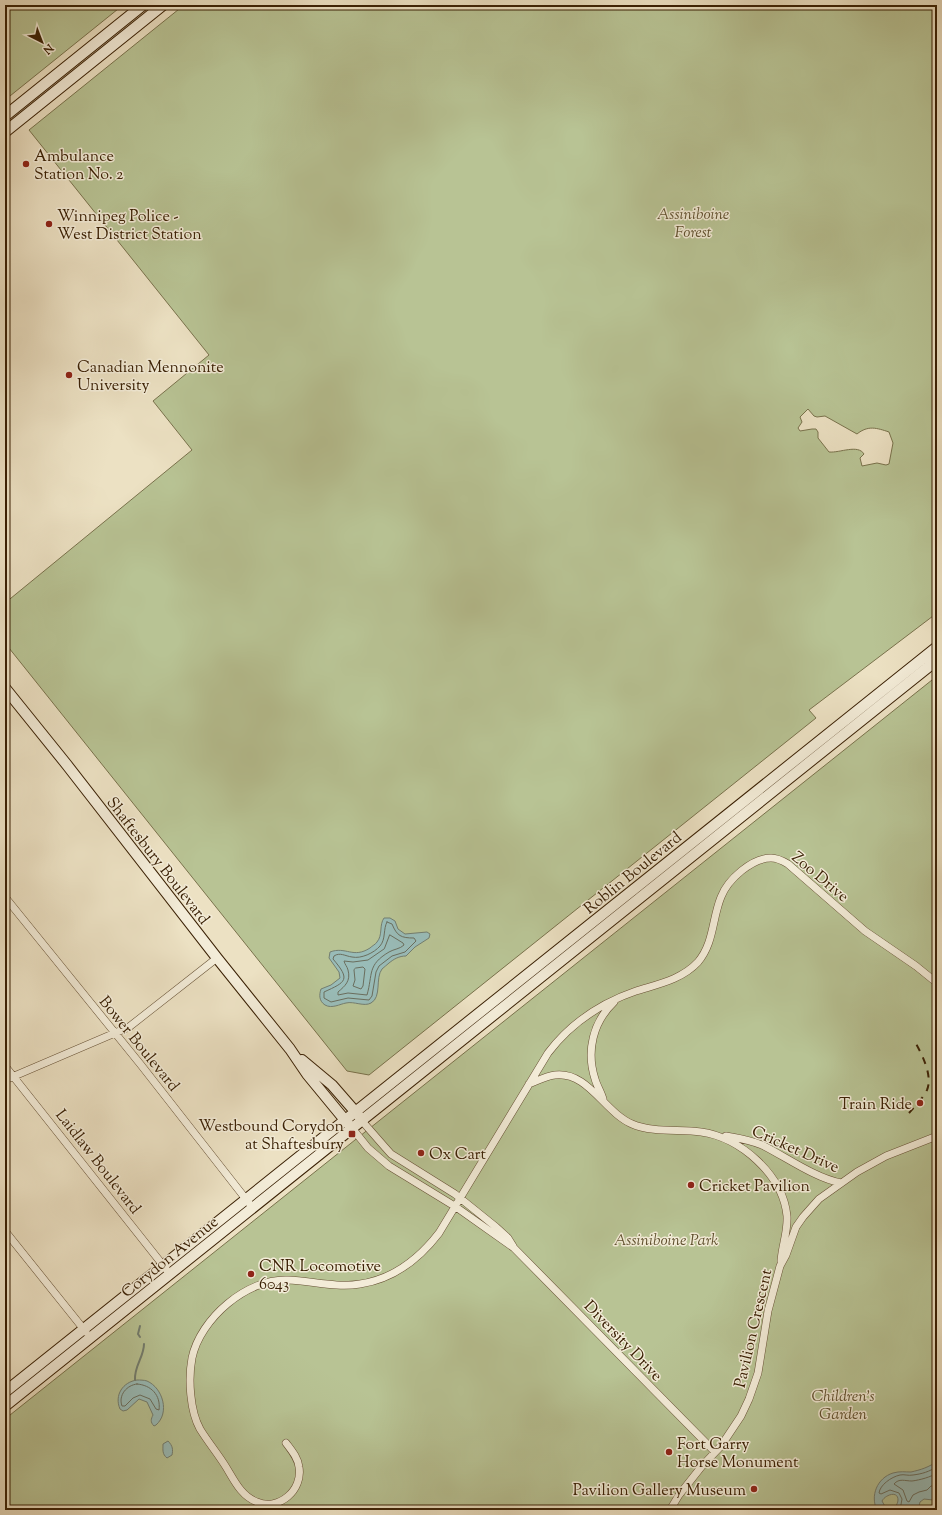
<svg xmlns="http://www.w3.org/2000/svg" width="942" height="1515" viewBox="0 0 942 1515" font-family="'Sorts Mill Goudy',serif">
	<style>
		.green { fill: #b8c394; stroke: #79724c; fill-rule: evenodd }
		.water { fill: #99bcb8; stroke: #737e70 }
		.lines { fill: none; stroke-linecap: round; stroke-linejoin: round }
		.shore { stroke: #6a6e5e; stroke-width: 1 }
		.stream { stroke: #737e70; stroke-width: 2 }
		.street-casing { stroke: #665034; stroke-width: 8 }
		.secondary-casing { stroke: #3a2004; stroke-width: 12 }
		.street { stroke: #f3ecd8; stroke-width: 7 }
		.secondary { stroke: #f3ecd8; stroke-width: 10 }
		.rail { stroke: #3a2004; stroke-width: 2; stroke-dasharray: 7 7; stroke-linecap: butt }
		.poi-dot { fill: #8f2418; stroke: #f3ecd8; stroke-width: 1.5 }
		.labels { text-anchor: middle; stroke-width: 3; stroke-linejoin: round; paint-order: stroke }
		.poi-label { font-size: 16px; fill: #3a2004; stroke: #f3ecd8; text-anchor: start }
		.park-label { font-size: 16px; font-style: italic; fill: #60512f; stroke: #f3ecd8 }
		.street-label { font-size: 16px; fill: #3a2004; stroke: #f3ecd8 }
	</style>
	<rect width="100%" height="100%" fill="#ece1c3"/>
	<filter id="stains"><feTurbulence type="fractalNoise" baseFrequency=".005" numOctaves="4"/><feColorMatrix values="0 0 0 0 .2 0 0 0 0 .09 0 0 0 0 .02 0 0 0 .5 -.17"/></filter>
	<radialGradient id="worn" r=".72"><stop offset=".6" stop-color="#630" stop-opacity="0"/><stop offset="1" stop-color="#630" stop-opacity=".3"/></radialGradient>
	<path class="green" d="M5,5H123L5,100Z
		M184,5H937V613L809,710L816,718L369,1075L347,1071L5,643V603L192,450L153,401L209,355L29,130ZM808,409L814,416L817,417L825,416L857,434C868,425 877,428 889,432L893,443L889,464L886,465L877,463L862,466L860,458L864,454C858,444 840,453 829,452L818,438V432L816,429H812L800,431L798,428L802,422L800,417Z
		M937,676V1510H5V1419Z"/>
	<path class="water" d="M384,918H390L395,921L398,929L405,934L427,932L430,934L429,938L415,947L406,956C399,956 394,959 389,963C387,965 384,967 382,969C375,978 382,997 371,1003C364,1007 354,1001 346,1003C340,1004 332,1009 325,1005C319,1001 319,995 321,989L331,985L340,978L339,972L329,958L330,952C346,946 353,959 370,948C372,946 376,944 377,942C383,935 379,925 384,918Z
		M137,1380C140,1380 144,1380 147,1381C163,1388 170,1413 156,1425L154,1426C150,1422 151,1419 153,1415L147,1402L139,1399L127,1410L123,1411L120,1409C114,1395 123,1382 137,1380Z
		M168,1441C173,1446 173,1450 172,1455L167,1458C162,1454 163,1450 163,1444Z
		M937,1461V1491L933,1500L924,1499L920,1502L918,1510H897L896,1507C896,1505 898,1503 898,1500C898,1490 885,1495 882,1501L887,1510H877C870,1496 877,1478 893,1473C900,1471 905,1472 911,1472C920,1470 930,1467 937,1461Z"/>
	<g class="lines">
		<path class="shore" d="M387,922L392,924C397,936 401,938 414,938L416,941L405,952L392,956L379,966L376,972L372,996L369,1000L348,998L331,1002L324,998V992C346,982 351,980 333,959L334,956C340,952 345,956 352,957C361,959 374,953 380,946C386,939 383,929 387,922Z
			M390,935L403,943L404,945C400,949 394,949 389,952C367,965 373,974 367,995L348,993L338,995V992C345,986 351,981 348,970C347,966 345,965 344,961L353,962L368,960L384,949Z
			M356,968L363,967L365,969L363,986L361,989L353,986L355,980L354,970Z
			M137,1384C151,1385 161,1395 159,1410L156,1409L150,1399L140,1395L133,1398L125,1406H122C118,1395 127,1385 137,1384Z
			M937,1473C931,1477 920,1480 912,1481C905,1481 899,1478 894,1484L903,1490L907,1501L909,1502L913,1495L919,1492L927,1490L931,1486L937,1485
			M900,1510L902,1499L899,1493L890,1490L881,1494L879,1493C880,1485 891,1477 900,1475C904,1474 908,1476 913,1475C921,1474 930,1472 937,1466"/>
		<path class="stream" d="M140,1337L138,1334L140,1326
			M135,1380C134,1366 144,1357 144,1344"/>
		<defs>
			<path id="street" d="M5,897L141,1065L249,1203
				M5,1066L170,1274
				M5,1080L129,1027L217,958
				M529,1084C537,1081 546,1076 555,1075C588,1071 604,1112 632,1124C653,1133 679,1129 701,1132C740,1137 783,1175 787,1216C788,1231 782,1246 781,1261
				M603,1099C601,1092 597,1086 595,1079C586,1051 593,1022 614,1002
				M362,1121L383,1145L391,1154L455,1194L496,1227L508,1238L513,1246
				M352,1128L368,1148L389,1166L456,1207L514,1248L715,1452
				M726,1136C738,1138 750,1140 762,1145C786,1157 815,1178 841,1183
				M5,1231L86,1332
				M286,1443C292,1451 298,1458 299,1467C303,1490 279,1511 257,1502C241,1496 234,1480 226,1467C218,1454 208,1442 200,1429C190,1411 188,1379 192,1358C200,1319 247,1278 288,1280C312,1281 336,1288 360,1284C394,1279 419,1259 439,1233L548,1053C570,1024 601,1003 636,991C658,984 681,980 698,962C714,943 712,919 721,897C728,879 752,858 771,858C778,858 783,861 788,864L865,931L916,966L937,983
				M670,1510L679,1495L702,1466L721,1446L741,1416L749,1399L758,1373L768,1311L780,1266L786,1255L796,1227L803,1217L819,1199L857,1172L886,1156L937,1136"/>
			<path id="secondary" d="M5,116L143,5
				M5,132L163,5
				M5,688L67,765L217,958L290,1049L307,1074L349,1125
				M302,1060L332,1085L359,1116
				M5,1392L937,647
				M5,1406L937,660"/>
		</defs>
		<use href="#street" class="street-casing"/>
		<use href="#secondary" class="secondary-casing"/>
		<use href="#street" class="street"/>
		<use href="#secondary" class="secondary"/>
		<path class="rail" d="M909,1113C915,1106 923,1098 927,1090C933,1076 922,1054 915,1042"/>
	</g>
	<g class="poi-dot">
		<circle cx="26" cy="164" r="4"/>
		<circle cx="49" cy="224" r="4"/>
		<circle cx="69" cy="375" r="4"/>
		<circle cx="920" cy="1103" r="4"/>
		<rect x="348" y="1130" width="8" height="8" rx="2"/>
		<circle cx="421" cy="1153" r="4"/>
		<circle cx="691" cy="1185" r="4"/>
		<circle cx="251" cy="1274" r="4"/>
		<circle cx="669" cy="1452" r="4"/>
		<circle cx="754" cy="1489" r="4"/>
	</g>
	<g class="labels">
		<g class="poi-label">
			<text x="34" y="161">Ambulance<tspan x="34" dy="18">Station No. 2</tspan></text>
			<text x="57" y="221">Winnipeg Police -<tspan x="57" dy="18">West District Station</tspan></text>
			<text x="77" y="372">Canadian Mennonite<tspan x="77" dy="18">University</tspan></text>
			<text x="912" y="1109" text-anchor="end">Train Ride</text>
			<text x="344" y="1131" text-anchor="end">Westbound Corydon<tspan x="344" dy="18">at Shaftesbury</tspan></text>
			<text x="429" y="1159">Ox Cart</text>
			<text x="699" y="1191">Cricket Pavilion</text>
			<text x="259" y="1271">CNR Locomotive<tspan x="259" dy="18">6043</tspan></text>
			<text x="677" y="1449">Fort Garry<tspan x="677" dy="18">Horse Monument</tspan></text>
			<text x="746" y="1495" text-anchor="end">Pavilion Gallery Museum</text>
		</g>
		<g class="park-label">
			<text x="693" y="219">Assiniboine<tspan x="693" dy="18">Forest</tspan></text>
			<text x="666" y="1245">Assiniboine Park</text>
			<text x="843" y="1401">Children's<tspan x="843" dy="18">Garden</tspan></text>
		</g>
		<g class="street-label">
			<text transform="translate(159 860) rotate(52)" y="6">Shaftesbury Boulevard</text>
			<text transform="translate(632 872) rotate(-39)" y="6">Roblin Boulevard</text>
			<text transform="translate(821 876) rotate(40)" y="6">Zoo Drive</text>
			<text transform="translate(140 1043) rotate(51)" y="6">Bower Boulevard</text>
			<text transform="translate(796 1148) rotate(24)" y="6">Cricket Drive</text>
			<text transform="translate(99 1161) rotate(52)" y="6">Laidlaw Boulevard</text>
			<text transform="translate(169 1256) rotate(-39)" y="6">Corydon Avenue</text>
			<text transform="translate(752 1328) rotate(-77)" y="6">Pavilion Crescent</text>
			<text transform="translate(624 1340) rotate(46)" y="6">Diversity Drive</text>
		</g>
	</g>
	<rect width="942" height="1515" fill="none" stroke="#ece1c3" stroke-width="20"/>
	<rect x="6" y="6" width="930" height="1503" fill="none" stroke="#3a2004" stroke-width="2"/>
	<rect x="10" y="10" width="922" height="1495" fill="none" stroke="#3a2004"/>
	<g transform="translate(42 42) rotate(138)" stroke="#f3ecd8" stroke-width="3" paint-order="stroke">
	<path d="M0-3L7 15L0 10L-7 15Z" fill="#3a2004"/>
	<text y="-6" font-size="11" font-weight="bold" text-anchor="middle" fill="#3a2004">N</text>
	</g>
	<rect width="100%" height="100%" filter="url(#stains)"/>
	<rect width="100%" height="100%" fill="url(#worn)"/>
</svg>
